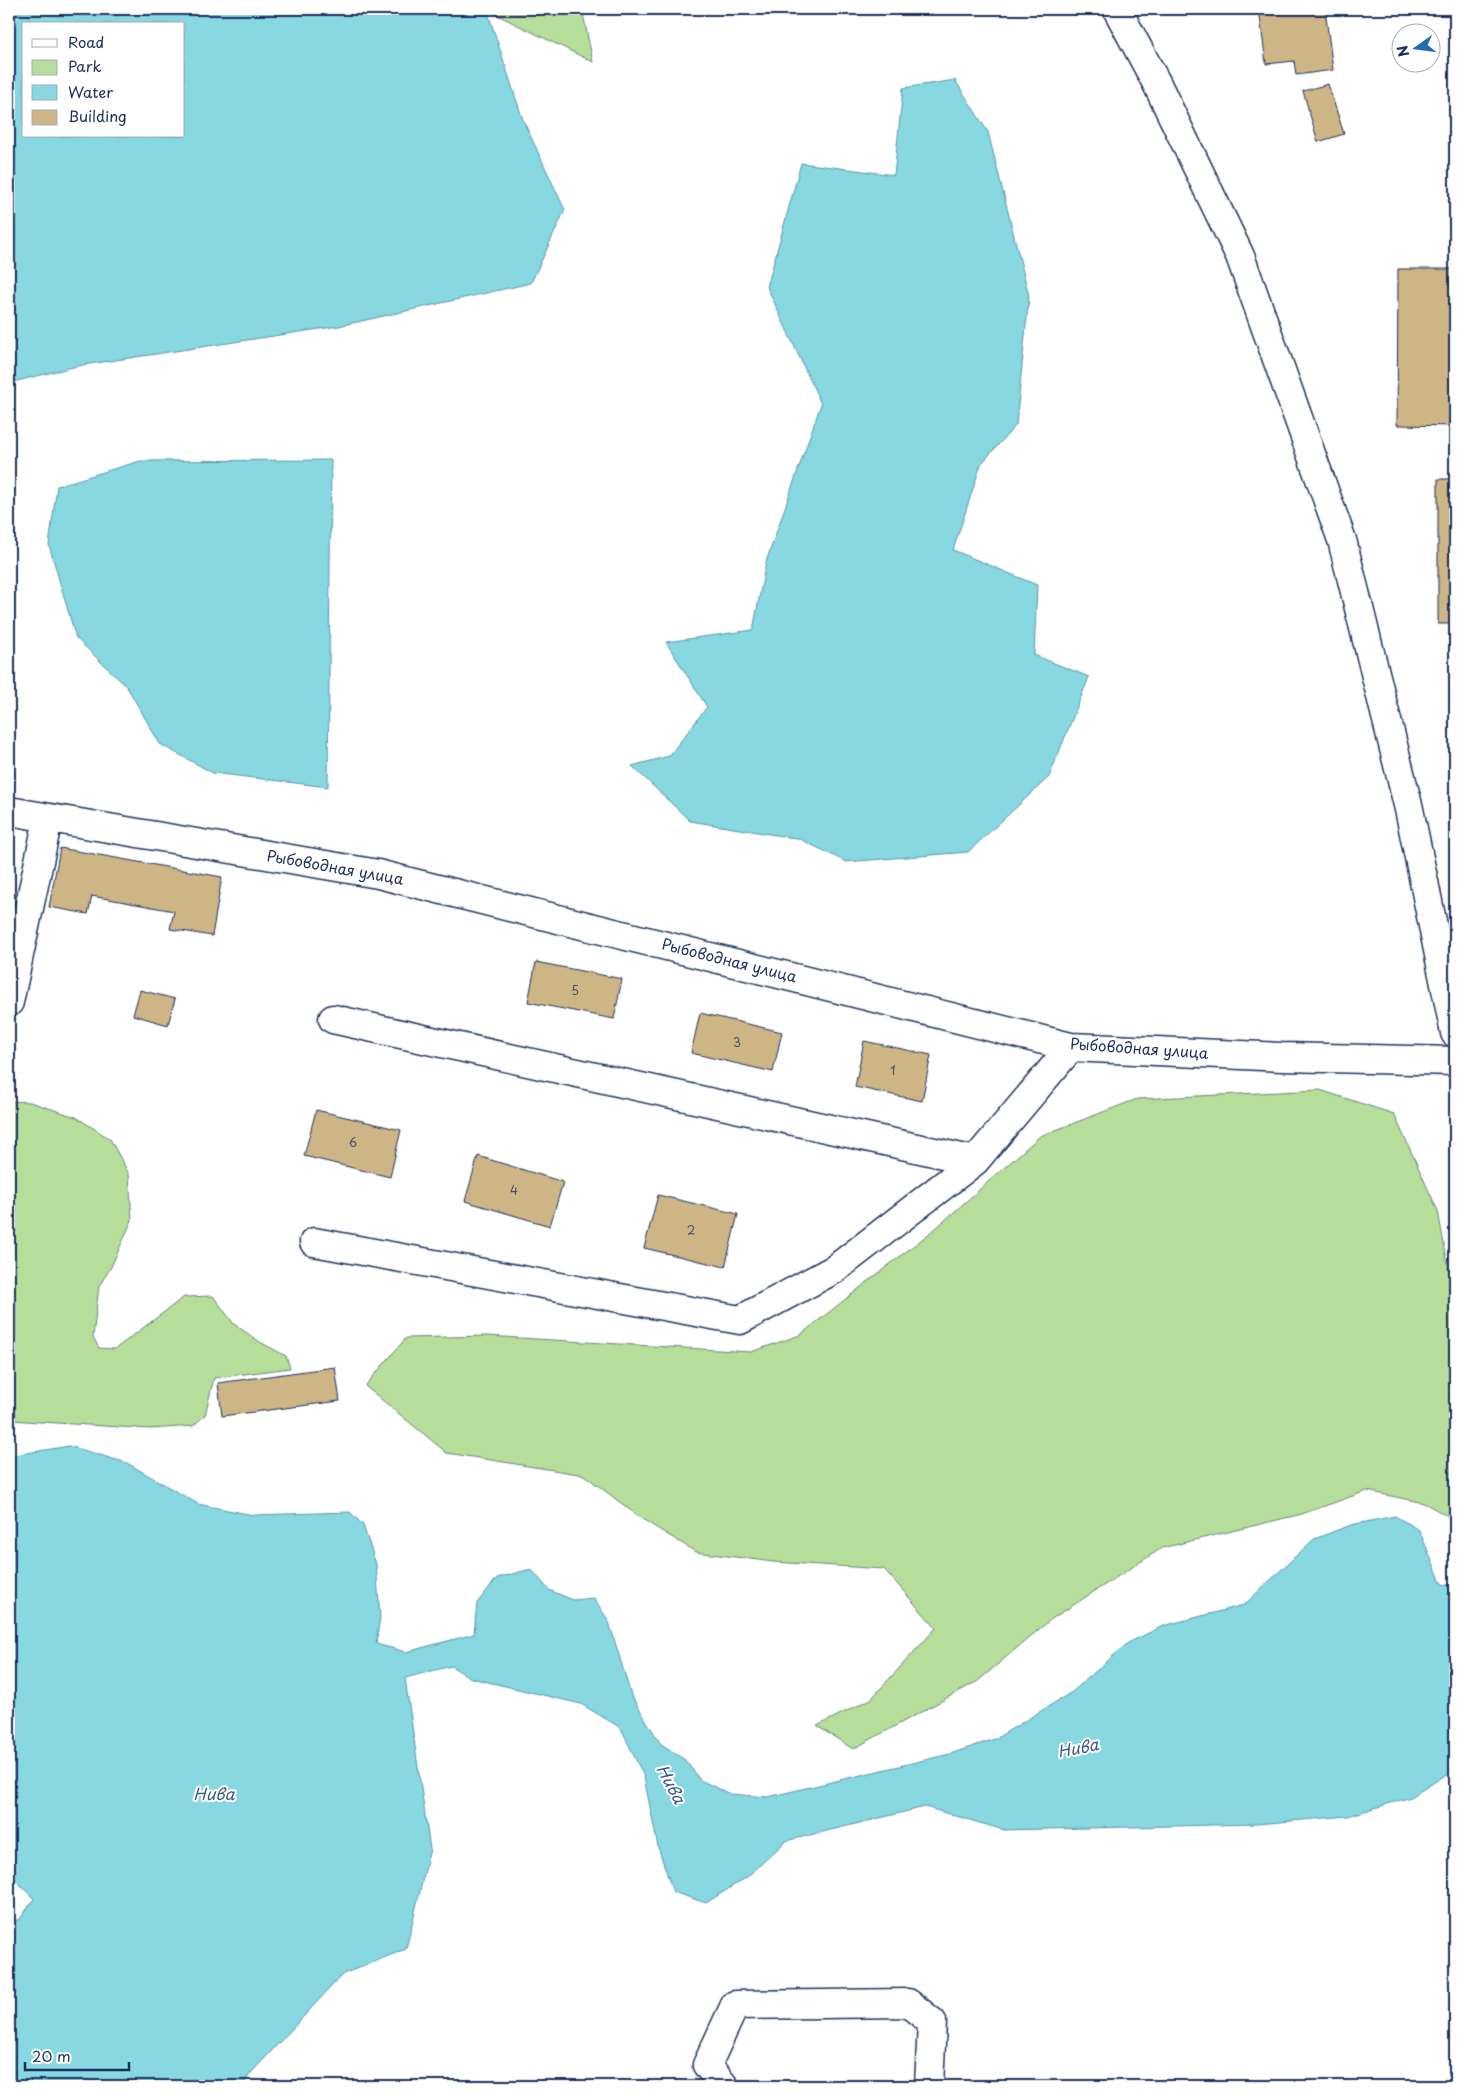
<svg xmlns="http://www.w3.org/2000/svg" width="1464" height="2095" viewBox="0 0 1464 2095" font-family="'Playpen Sans',sans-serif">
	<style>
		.green { fill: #b6dd99; stroke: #68867c }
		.water { fill: #87d8e0; stroke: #5c94ac; fill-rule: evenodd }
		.building { fill: #ceb585; stroke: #1b2f5e }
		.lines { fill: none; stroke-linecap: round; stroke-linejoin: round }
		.minor-casing { stroke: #1b2f5e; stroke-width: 31 }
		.major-casing { stroke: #1b2f5e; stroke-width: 31 }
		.minor { stroke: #fff; stroke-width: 28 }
		.major { stroke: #fff; stroke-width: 28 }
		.labels { text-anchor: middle; stroke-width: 4; stroke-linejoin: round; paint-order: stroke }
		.number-label { font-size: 12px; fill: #485068 }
		.street-label { font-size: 15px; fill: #1b2f5e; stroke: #fff }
		.water-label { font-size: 16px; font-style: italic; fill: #36597e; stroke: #fff }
	</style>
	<rect width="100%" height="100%" fill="#fff"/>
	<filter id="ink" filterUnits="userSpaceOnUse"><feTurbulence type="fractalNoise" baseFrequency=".02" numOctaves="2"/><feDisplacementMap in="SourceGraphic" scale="10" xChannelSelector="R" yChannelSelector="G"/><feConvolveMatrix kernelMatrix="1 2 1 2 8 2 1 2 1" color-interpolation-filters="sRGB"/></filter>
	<g filter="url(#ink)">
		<path class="green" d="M485,9H582L593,62L487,10Z
			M1320,1090L1394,1114L1438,1211L1455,1304V1520L1424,1503L1367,1491L1302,1514L1162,1548L1050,1620L978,1681L853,1749L817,1726L871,1699L936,1628L884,1569L773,1562L696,1552L642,1519L584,1475L447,1453L365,1386L406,1338L487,1336L751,1352L800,1335L936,1228L1040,1136L1137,1099Z
			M9,1101L30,1102L76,1117L110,1139L129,1174L132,1220L111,1267L99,1286L93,1337L99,1348L115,1349L184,1297L213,1296L234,1324L260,1342L286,1356L290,1368L214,1378L205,1415L193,1426L151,1429L9,1420Z"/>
		<path class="water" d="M9,9L487,10L523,120L565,210L531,283L339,326L77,366L9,383ZM24,24H184V136H24Z
			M955,80L988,132L1029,296L1016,425L981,464L953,550L1037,585L1034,655L1089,677L1049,777L968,852L846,862L800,839L690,821L632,766L669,756L707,707L666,642L753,630L766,562L821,404L767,287L801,163L894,175L903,88Z
			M331,460L328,787L213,773L160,744L127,687L76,638L49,545L57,486L140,461Z
			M69,1446L127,1463L198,1504L253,1515L350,1512L363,1525L376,1564L380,1617L376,1644L406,1652L474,1634L477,1603L497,1578L531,1569L549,1590L573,1600L594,1598L609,1622L631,1695L660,1743L685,1760L700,1780L730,1794L768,1797L950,1754L995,1739L1072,1692L1128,1643L1163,1626L1244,1605L1314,1539L1351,1525L1395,1516L1419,1530L1442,1584L1455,1586V1769L1411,1797L1348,1816L1257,1824L1004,1830L925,1807L786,1841L747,1877L706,1903L673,1892L658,1847L644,1777L621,1728L581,1704L471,1678L451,1666L405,1678L430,1849L406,1949L343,1974L251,2073L242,2086H9V1923L20,1919L34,1899L9,1873V1456Z"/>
		<path class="building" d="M1259,9H1325L1333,70L1296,75L1294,61L1266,64Z
			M1328,84L1344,134L1318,142L1303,91Z
			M1398,269H1455V426L1397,425Z
			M1438,479H1455V624H1438Z
			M60,848L222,877L212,936L170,929L174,911L92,896L88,914L49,907Z
			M536,962L622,979L614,1019L528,1002Z
			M140,990L175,999L168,1025L133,1015Z
			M700,1013L782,1032L773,1072L691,1053Z
			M864,1041L931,1055L922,1101L855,1087Z
			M316,1110L401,1130L390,1177L304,1156Z
			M478,1156L563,1182L550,1226L465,1201Z
			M658,1195L738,1214L725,1267L644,1248Z
			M335,1367L340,1401L222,1416L218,1383Z"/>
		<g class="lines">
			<defs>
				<path id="minor" d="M9,811L378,874L1071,1047L1282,1057L1455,1061
					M9,1002L48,819
					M975,1161L1071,1047
					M314,1242L740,1320L835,1269L975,1161L333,1019
					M724,2086L707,2065L735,2005L908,2003L932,2022L929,2086"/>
				<path id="major" d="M1117,9L1157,84L1240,256L1342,540L1409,809L1455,1033"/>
			</defs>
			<use href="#minor" class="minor-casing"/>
			<use href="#major" class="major-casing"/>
			<use href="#minor" class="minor"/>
			<use href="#major" class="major"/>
		</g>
	</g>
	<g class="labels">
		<g class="number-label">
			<text x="575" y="995">5</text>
			<text x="737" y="1047">3</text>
			<text x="893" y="1075">1</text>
			<text x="353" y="1147">6</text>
			<text x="514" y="1195">4</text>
			<text x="691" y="1235">2</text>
		</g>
		<g class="street-label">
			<text transform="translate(335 868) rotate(10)" y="5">Рыбоводная улица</text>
			<text transform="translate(729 961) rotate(14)" y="5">Рыбоводная улица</text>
			<text transform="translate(1139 1049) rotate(4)" y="5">Рыбоводная улица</text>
		</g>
		<g class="water-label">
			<text transform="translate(1078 1748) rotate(-11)" y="6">Нива</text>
			<text transform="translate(671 1784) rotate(62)" y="6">Нива</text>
			<text x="214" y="1800">Нива</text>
		</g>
	</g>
	<rect width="1464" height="2095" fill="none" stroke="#fff" stroke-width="30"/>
	<rect x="15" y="15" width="1434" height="2065" fill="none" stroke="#1b2f5e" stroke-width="2" filter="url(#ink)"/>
	<rect x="22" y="22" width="162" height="115" fill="#ffffff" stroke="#a4acbf"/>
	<rect x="32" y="39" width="25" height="8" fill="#ffffff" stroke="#a4acbf"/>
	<text x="68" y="48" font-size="15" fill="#1b2f5e">Road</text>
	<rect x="32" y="60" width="25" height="15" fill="#b6dd99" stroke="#a4acbf"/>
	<text x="68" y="72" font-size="15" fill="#1b2f5e">Park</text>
	<rect x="32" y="85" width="25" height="15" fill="#87d8e0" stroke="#a4acbf"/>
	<text x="68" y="98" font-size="15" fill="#1b2f5e">Water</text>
	<rect x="32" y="110" width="25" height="15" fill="#ceb585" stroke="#a4acbf"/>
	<text x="68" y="122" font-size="15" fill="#1b2f5e">Building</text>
	<g transform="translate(1416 48) rotate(256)"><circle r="24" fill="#ffffff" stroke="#a4acbf"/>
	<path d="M0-4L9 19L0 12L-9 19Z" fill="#1f6fb2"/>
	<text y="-8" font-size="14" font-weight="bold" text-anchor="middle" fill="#1b2f5e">N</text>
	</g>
	<path d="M25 2062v8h104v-8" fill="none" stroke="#1b2f5e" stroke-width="2.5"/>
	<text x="32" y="2062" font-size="15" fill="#1b2f5e" stroke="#ffffff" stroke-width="4" paint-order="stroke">20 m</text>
</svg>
